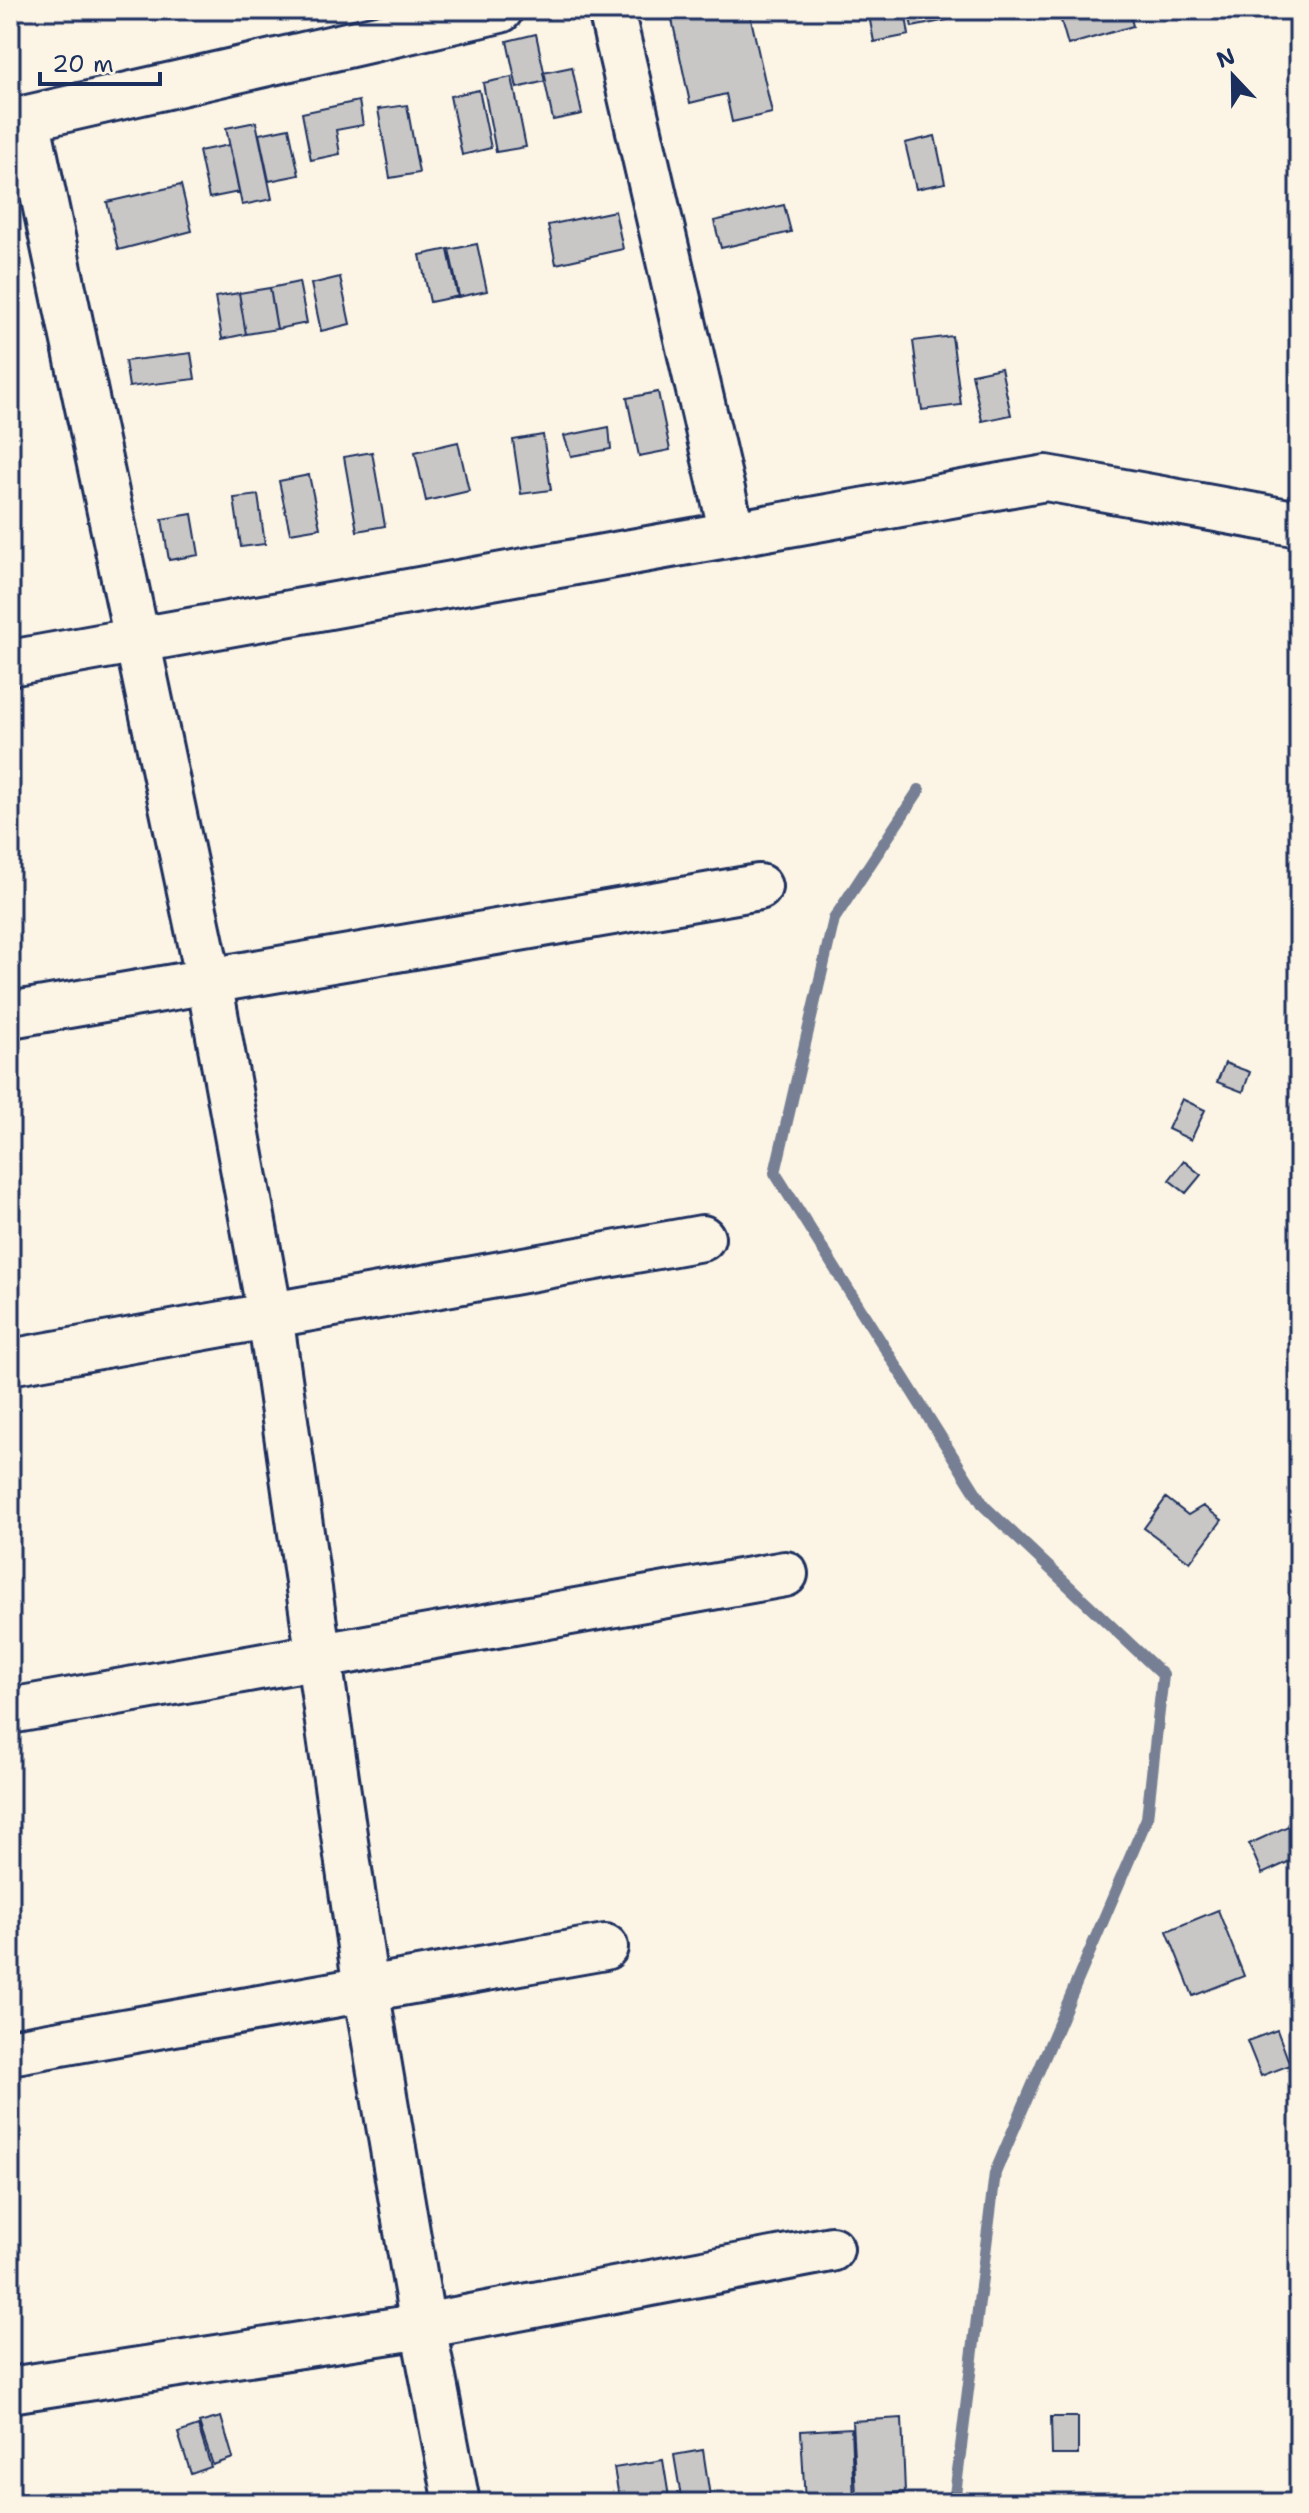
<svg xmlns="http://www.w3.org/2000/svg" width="1309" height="2513" viewBox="0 0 1309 2513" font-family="'Shantell Sans',sans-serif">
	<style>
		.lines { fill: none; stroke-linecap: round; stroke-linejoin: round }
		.stream { stroke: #767f94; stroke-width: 12 }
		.building { fill: #c8c7c6; stroke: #1b2f5e; stroke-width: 2 }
		.street-casing { stroke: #1b2f5e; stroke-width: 50 }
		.street { stroke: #fcf5e5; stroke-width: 44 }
	</style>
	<rect width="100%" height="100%" fill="#fcf5e5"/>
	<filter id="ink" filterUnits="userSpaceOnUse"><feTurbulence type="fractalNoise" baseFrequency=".0125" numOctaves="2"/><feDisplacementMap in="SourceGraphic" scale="16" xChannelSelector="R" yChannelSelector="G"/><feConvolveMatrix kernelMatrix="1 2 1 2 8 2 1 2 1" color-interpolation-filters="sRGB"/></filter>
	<g filter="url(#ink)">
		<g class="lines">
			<path class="stream" d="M919,790L834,919L775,1173L984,1506L1163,1675L1147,1818L995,2173L954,2503"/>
		</g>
		<path class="building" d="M670,10H749L772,113L732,122L726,94L690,103Z
			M868,10H905L909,35L874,42Z
			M908,10H945L947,20L912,27Z
			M1058,10H1129L1133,26L1068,45Z
			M536,34L546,81L517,88L507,41Z
			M572,67L582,114L553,120L543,73Z
			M512,77L526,147L496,152L483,83Z
			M479,90L491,148L462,155L450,96Z
			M359,101L363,125L336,130L340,154L311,160L302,113Z
			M407,105L419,173L390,178L378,109Z
			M256,122L272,199L242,205L226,128Z
			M289,128L299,175L269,181L259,134Z
			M935,136L945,183L916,189L905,143Z
			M229,145L239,192L209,198L199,151Z
			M181,185L192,231L118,250L107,202Z
			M784,205L791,232L721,248L714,221Z
			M615,211L623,249L556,264L548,225Z
			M477,244L487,291L458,297L448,250Z
			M449,249L459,296L430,302L420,255Z
			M340,277L350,324L321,331L311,284Z
			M299,282L307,323L277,329L270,288Z
			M270,288L277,329L246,334L239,293Z
			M239,293L246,334L222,339L215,297Z
			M952,336L961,405L922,410L913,341Z
			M191,353L195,379L129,387L125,361Z
			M1001,368L1011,415L982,421L972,374Z
			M658,392L670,450L639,456L627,398Z
			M609,427L611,449L571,456L564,436Z
			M543,435L551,490L521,494L513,440Z
			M458,442L469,491L426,501L415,452Z
			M372,452L385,526L357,531L344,457Z
			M309,475L320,528L290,533L279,481Z
			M258,495L265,544L241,547L234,498Z
			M192,514L199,555L169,560L162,519Z
			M1225,1063L1250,1072L1243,1092L1217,1082Z
			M1182,1099L1205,1110L1191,1140L1168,1129Z
			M1184,1161L1201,1175L1186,1193L1169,1180Z
			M1166,1498L1188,1515L1203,1506L1222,1520L1190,1562L1144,1528Z
			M1299,1821V1857L1262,1874L1249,1844Z
			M1218,1910L1244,1976L1193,1996L1167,1931Z
			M1277,2030L1290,2065L1261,2076L1247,2041Z
			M221,2417L233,2458L213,2465L199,2423Z
			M1051,2417H1078V2455H1052Z
			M902,2418L905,2492L856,2495L852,2421Z
			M198,2426L211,2467L191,2474L178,2433Z
			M851,2428L854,2502L805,2503L801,2431Z
			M703,2450L711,2503H682L674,2455Z
			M663,2460L670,2503H620L614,2468Z
			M1039,2495V2503H1013V2496Z"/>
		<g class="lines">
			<defs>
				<path id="street" d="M611,10L732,533
					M27,118L209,981L270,1315L366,1989L423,2326L457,2503
					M10,122L500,10
					M10,663L1046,478L1299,524
					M10,1015L759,887
					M10,1362L702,1238
					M10,1711L785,1574
					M10,2052L605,1947
					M10,2390L423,2326L831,2249"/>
			</defs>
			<use href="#street" class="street-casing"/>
			<use href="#street" class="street"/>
		</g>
	</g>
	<rect width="1309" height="2513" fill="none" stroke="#fcf5e5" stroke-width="40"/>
	<rect x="20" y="20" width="1269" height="2473" fill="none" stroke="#1b2f5e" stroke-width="3" filter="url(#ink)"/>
	<g transform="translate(1233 76) rotate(338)" stroke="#fcf5e5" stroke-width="6" paint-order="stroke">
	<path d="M0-6L14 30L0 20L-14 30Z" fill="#1b2f5e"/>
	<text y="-12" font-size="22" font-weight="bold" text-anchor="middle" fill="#1b2f5e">N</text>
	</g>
	<path d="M40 72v12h120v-12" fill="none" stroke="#1b2f5e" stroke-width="4"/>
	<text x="52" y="72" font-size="24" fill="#1b2f5e" stroke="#fcf5e5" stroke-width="6" paint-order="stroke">20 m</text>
</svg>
